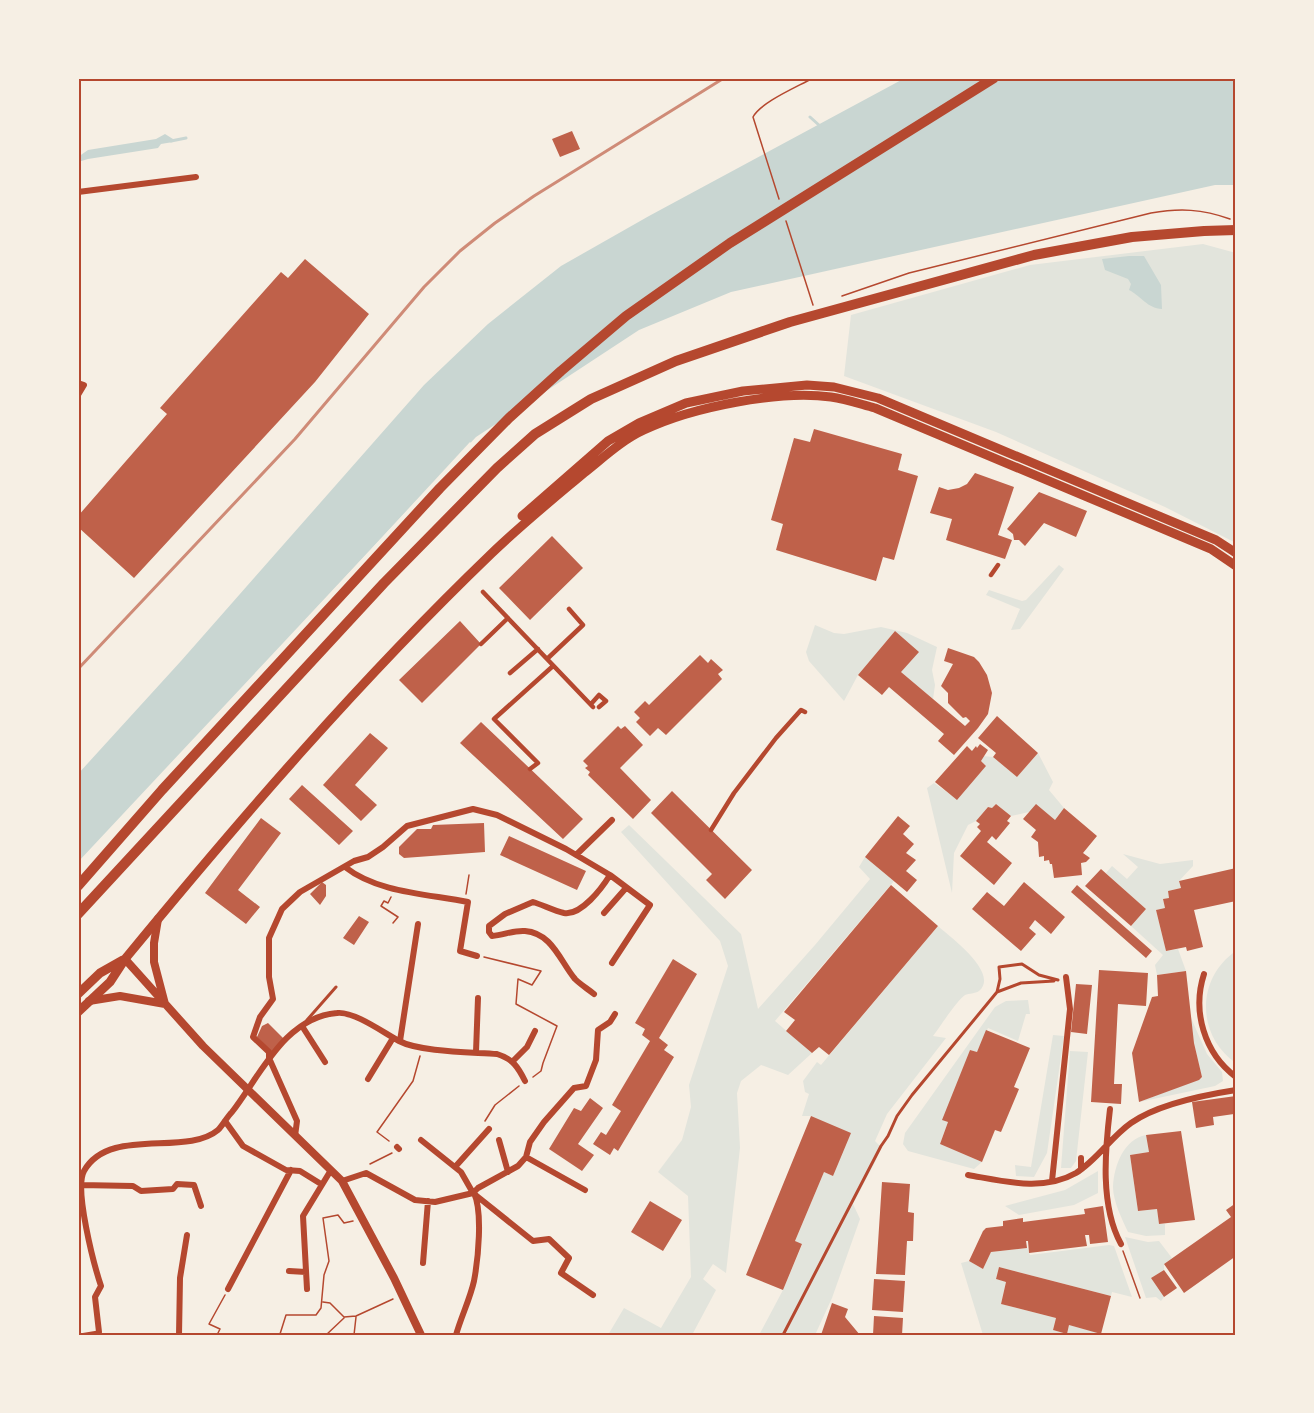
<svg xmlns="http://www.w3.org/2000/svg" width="1314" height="1413" viewBox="0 0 1314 1413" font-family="'Noto Sans',sans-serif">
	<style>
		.green { fill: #e2e4dc }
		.water { fill: #c9d6d2 }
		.pier { fill: #f6efe4 }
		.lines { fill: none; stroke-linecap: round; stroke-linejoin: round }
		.stream { stroke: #c9d6d2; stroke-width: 3 }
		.building { fill: #bf614a }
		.path { stroke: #b5482f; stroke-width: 1.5 }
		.service { stroke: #b5482f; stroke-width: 3 }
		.pedestrian { stroke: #b5482f; stroke-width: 4.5 }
		.minor { stroke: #b5482f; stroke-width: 6 }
		.tertiary { stroke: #b5482f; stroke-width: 8 }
		.secondary { stroke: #b5482f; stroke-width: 9 }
		.trunk { stroke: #b5482f; stroke-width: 10 }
		.rail { stroke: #cf8b77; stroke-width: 3 }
		.neatline { fill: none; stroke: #b5482f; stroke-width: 2 }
	</style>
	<rect width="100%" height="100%" fill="#f6efe4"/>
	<path class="green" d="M1203,244L1236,253V543L1165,507L996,432L844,376L851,315L1030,265Z
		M1059,565L1064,569L1020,629L1011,630L1020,609L986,595L989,590L1022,601L1026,600Z
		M815,625L834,633L844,634L881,627L907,633L937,647L932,670L935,685L933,699L901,672L895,631L858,675L844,701L809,661L806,652Z
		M1038,753L1053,782L1049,790L1064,808L1055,820L1029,812L1011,816L996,804L992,808L988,807L976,821L968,825L954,853L952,893L927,788L934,783L957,799L986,766L981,761L983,756L993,757L1017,777Z
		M629,825L741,934L758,1009L815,945L870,879L859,867L865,857L894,881L775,1021L812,1053L788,1075L761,1065L741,1081L737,1093L740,1148L726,1273L713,1264L703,1279L716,1290L692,1335H608L624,1308L661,1328L691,1277L688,1196L658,1172L682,1140L691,1107L689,1085L728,966L720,941L621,832Z
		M1123,854L1160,864L1193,860V866L1179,881L1181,888L1168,891L1169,898L1163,899L1165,908L1156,910L1166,951L1178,949L1186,971L1157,975L1155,965L1163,955L1131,926L1146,909L1106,873L1112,866L1127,879L1138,867Z
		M938,926C950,937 1000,973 979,991C975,994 969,993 965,995C957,1000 940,1027 933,1036L946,1038L887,1114L875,1141L880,1146L876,1160L853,1204L860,1219L832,1298L815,1335H759L783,1290L802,1245L795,1241L824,1172L833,1176L811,1116H802L809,1094L805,1092L803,1081L817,1062L821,1065Z
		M1236,951V1063C1196,1036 1196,978 1236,951Z
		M1028,1000L1030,1014H1026L1018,1041L988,1028L977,1052L970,1050L943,1120L948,1122L940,1144L982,1162L974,1169L908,1151L903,1144L905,1133L995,1007L1006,1001Z
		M1191,1018L1207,1054L1222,1072L1223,1081L1215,1086L1139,1102L1202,1078L1194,1043Z
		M1053,1035L1064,1036L1047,1153L1034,1177L1016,1176L1015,1165L1031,1167Z
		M1070,1051L1088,1052L1076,1161L1071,1168H1061Z
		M1146,1135L1149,1152L1130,1155L1138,1211L1157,1209L1159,1224H1165V1235L1146,1236L1128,1232C1122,1219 1113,1201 1113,1187C1114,1165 1124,1139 1146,1135Z
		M1098,1171V1193L1074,1205L1019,1215L1005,1206L1065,1190Z
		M1125,1237L1148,1242L1159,1241L1172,1258L1164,1264V1270L1151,1278L1164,1297L1161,1301L1156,1297L1146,1298Z
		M1109,1245L1114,1246L1132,1297L1112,1292L1111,1296L999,1267L996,1279L1006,1282L1001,1304L1056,1318L1053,1330L1067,1334L1069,1325L1107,1335H983L961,1263L969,1261L983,1269L991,1252L1027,1248L1030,1255Z"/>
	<path class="water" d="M905,78H1236V185H1215L731,292L639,330L476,437L78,862V774L181,661L424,385L488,324L561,266L649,216Z
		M165,134L173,139V142L161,144L158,148L88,159L78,162V157L88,150L156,139Z
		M1129,256H1144L1161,285L1162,309C1147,308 1142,297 1129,290L1131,284L1128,279L1105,270L1102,259Z"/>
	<path class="pier" d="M470,442L473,445L204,730Z"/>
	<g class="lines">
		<path class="stream" d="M810,117L820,126
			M171,141L186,138"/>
	</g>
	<path class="building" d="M572,131L580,149L560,157L552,139Z
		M305,259L369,314L315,382L134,578L78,527V516L167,414L160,408L281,272L288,278Z
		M814,429L902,454L898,470L918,476L894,560L883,557L876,581L776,550L783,524L771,520L794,438L810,442Z
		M975,473L1014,487L998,535L1012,540L1005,559L946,540L952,519L930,513L939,487L948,490L959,488L967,484Z
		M1039,492L1087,511L1076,537L1044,523L1025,546L1019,540H1014L1013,534L1007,529Z
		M552,536L583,568L530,620L499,588Z
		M460,621L481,644L422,703L399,680Z
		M895,631L919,652L901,672L965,726L970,721L966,717L963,718L948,703V693L941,686L953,664L944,661L948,648L974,657L979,662L987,675L992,693L988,714L978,728L954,755L938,741L944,734L889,687L882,695L858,675Z
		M700,655L708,663L711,659L723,670L718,674L722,679L666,735L658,728L650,736L636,722L640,718L634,712L645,701L649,705Z
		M997,716L1038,753L1017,777L993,757L996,753L978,738Z
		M481,722L583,819L563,839L460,743Z
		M618,726L621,729L625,726L643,745L620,768L651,800L633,819L588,775L590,772L585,768L588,766L583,761Z
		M370,733L388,748L355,785L377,805L361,821L323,785Z
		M980,744L988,750L981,761L986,766L957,800L935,782L967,746L972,751L976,746L977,748Z
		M302,785L353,831L339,845L289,799Z
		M672,791L752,870L725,899L706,880L712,874L651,813Z
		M996,804L1011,816L1007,821L1010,823L996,840L992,836L987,842L1012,863L994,885L960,856L981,831L977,827L980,824L976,821L988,807L992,808Z
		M1036,804L1055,820L1064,808L1097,836L1083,853L1090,858L1086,862L1081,863L1082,875L1054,878L1052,864H1050L1049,860L1044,861V856L1039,857L1038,842L1031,837L1036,830L1023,819Z
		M898,816L910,826L903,834L914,844L906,853L916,860L906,871L917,880L907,892L865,857Z
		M261,818L281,833L238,890L260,907L246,924L205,893Z
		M484,823L485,852L404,858L399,854V847L417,829H431L433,825Z
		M509,836L586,871L577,890L500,855Z
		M1236,868V901L1194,910L1203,947L1187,951L1186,947L1166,951L1156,910L1165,908L1163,899L1169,898L1168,891L1181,888L1179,881Z
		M1101,869L1146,909L1131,926L1085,886Z
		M322,882L326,885V896L320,905L310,894Z
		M1024,882L1065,917L1051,934L1035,920L1029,928L1036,934L1021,951L972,909L987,892L1004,906Z
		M891,885L938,926L829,1055L819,1047L812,1053L786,1031L795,1020L784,1012Z
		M1077,885L1152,951L1146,958L1071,892Z
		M359,916L369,922L354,945L343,938Z
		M673,959L697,974L659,1038L668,1045L664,1050L674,1057L618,1151L614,1148L610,1155L593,1144L601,1132L606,1135L621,1111L612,1105L650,1041L642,1035L645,1029L635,1023Z
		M1099,970L1148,973L1146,1006L1118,1004L1114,1084H1122L1121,1104L1091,1102Z
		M1186,971L1194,1043L1202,1077L1199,1080L1139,1102L1132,1053L1152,997L1158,996L1157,975Z
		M1076,984L1092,985L1087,1034L1071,1032Z
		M268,1023L284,1039L271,1052L257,1037L262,1026Z
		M986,1030L1030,1048L1014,1087L1019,1089L1001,1132L995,1130L982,1162L940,1144L948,1122L942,1120L970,1050L977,1052Z
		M1236,1096V1119L1234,1114L1213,1117L1214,1125L1196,1128L1192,1102Z
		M590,1098L603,1108L578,1144L594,1155L582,1171L549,1149L574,1108L581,1111Z
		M811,1116L851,1133L833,1176L824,1172L795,1241L802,1244L783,1290L746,1275Z
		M1181,1131L1195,1220L1159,1224L1157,1209L1138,1211L1130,1155L1149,1152L1146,1135Z
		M882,1182L910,1184L908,1212L914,1213L913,1241H907L905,1275L876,1274Z
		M650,1201L682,1220L663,1251L631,1232Z
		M1236,1203V1256L1184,1293L1164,1264L1231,1217L1226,1210Z
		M1103,1206L1108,1242L1090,1244L1089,1235H1085L1087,1246L1029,1253L1028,1241H1026L1027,1248L991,1252L983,1269L969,1261L983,1231L986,1228L1003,1226V1221L1023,1218V1222L1085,1214L1084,1209Z
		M999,1267L1111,1296L1101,1334L1069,1325L1067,1334L1053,1330L1056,1318L1001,1304L1006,1282L996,1279Z
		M1164,1270L1177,1288L1164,1297L1151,1278Z
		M874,1279L905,1281L903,1312L872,1310Z
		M832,1303L848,1309L845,1317L860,1335H821Z
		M874,1316L903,1318L902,1335H873Z"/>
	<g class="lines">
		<path class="path" d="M779,199L753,117C761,102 797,87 813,78
			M786,221L813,305
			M842,296L909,273L1151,213C1180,208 1202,209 1230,219
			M466,894L469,875
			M391,897L388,903L384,901L381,906L398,917L393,923
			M484,957L541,971L532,985L518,979L516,1004L557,1026L543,1063L541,1071L533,1077
			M485,1121L495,1105L519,1086
			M389,1141L377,1132L413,1081L420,1056
			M370,1164L392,1153
			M1123,1251L1140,1298
			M323,1302L330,1303L344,1317L356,1316L393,1299
			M217,1335L220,1329L209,1324L225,1295
			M275,1335L280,1334L286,1315H316L321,1308L324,1275L329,1261L323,1218L338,1215L344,1223L353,1221
			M326,1335L344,1318
			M354,1335L356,1317"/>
		<path class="service" d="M997,992L1021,983L1054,981
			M307,1020L336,987
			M80,1335L98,1332
			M783,1335L881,1146L888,1136L897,1116L912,1095L997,992L1000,979L999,967L1022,964L1039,975L1058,980"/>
		<path class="pedestrian" d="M991,575L998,565
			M483,592L593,707
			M481,644L508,618
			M547,659L583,625L569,609
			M510,673L538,649
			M591,704L599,695L606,701L599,707
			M530,769L538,763L494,719L553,666
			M711,830L734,793L776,738L801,710L805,712"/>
		<path class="minor" d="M78,192L196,177
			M78,383L84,385L78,395
			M576,855L612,820
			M345,867C378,893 428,894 468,902L460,951L477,956
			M604,913L626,888
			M1204,974C1192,1011 1204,1053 1236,1077
			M594,994C588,989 581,985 575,979C560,961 552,933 525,931C514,930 504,935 492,936L489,932V926L505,914L533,902C543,905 554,911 564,913C581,916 602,888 610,875
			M302,1026L325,1062
			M400,1041L418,924
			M476,1052L478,998
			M513,1061L527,1047L535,1031
			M368,1079L393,1038
			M1110,1109C1105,1151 1100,1206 1121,1244
			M225,1121L243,1146L286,1170L300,1171L321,1184
			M295,1136L297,1121L269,1058V1052L253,1037L260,1017L273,999L269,977V938L282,909L300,892L354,861L368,857L383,847L407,826L473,809L497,815L566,849L610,875L650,905L612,963
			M421,1140L461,1172L473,1193L533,1241L549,1239L569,1258L561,1273L593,1295
			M499,1140L508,1172
			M397,1147L399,1149
			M526,1157L585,1190
			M1081,1158V1168
			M455,1167L489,1129
			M968,1175C1003,1181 1043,1192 1076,1173C1097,1160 1111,1137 1131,1123C1158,1104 1204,1095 1236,1090
			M342,1181L366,1173L415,1200L435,1202L473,1193L478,1188L518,1166L526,1157L530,1142L544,1122L574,1088L586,1086L596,1060L598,1030L610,1022L615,1014
			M1052,1181L1070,1009L1066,977
			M80,1185L133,1186L141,1191L173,1189L177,1184L194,1185L201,1206
			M423,1263L428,1201
			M289,1271L306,1272
			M228,1289L291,1170
			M307,1289L303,1216L331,1170
			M99,1332L95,1297L101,1286C94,1265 74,1189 84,1171C109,1126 186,1157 218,1130C223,1125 227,1117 232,1112C260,1076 285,1017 337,1013C354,1011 384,1033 399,1041C420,1052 471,1052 497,1054C513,1059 518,1067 525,1081
			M179,1335L180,1278L187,1235
			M456,1335C461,1317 470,1299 474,1281C478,1260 483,1212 474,1193"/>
		<path class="tertiary" d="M125,959L203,1046L342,1181L394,1278L421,1335
			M89,1001L120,996L165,1004L154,962V943L158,919"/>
		<path class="secondary" d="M522,516L608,441L639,423L686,403L743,391L807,385L834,387L878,398L1216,540L1236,553
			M78,994L100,973L123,960
			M78,1012L110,982L125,959C241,818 360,680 491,554C521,525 553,499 584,473C603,458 622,440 644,430C692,407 779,390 831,397C846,399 860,404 875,408L1211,549L1236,566"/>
		<path class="trunk" d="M78,886L162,790L440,488L509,418L561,371L626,316L730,243L994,78
			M78,914L384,583L497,468L535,434L591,399L676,361L790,322L1034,255L1132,237L1204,231L1236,230"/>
		<path class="rail" d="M78,669L295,439L424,287L460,251L495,223L534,196L724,78"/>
	</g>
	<rect width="1314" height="1413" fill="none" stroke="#f6efe4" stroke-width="159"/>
	<rect x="80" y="80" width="1154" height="1254" class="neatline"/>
</svg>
